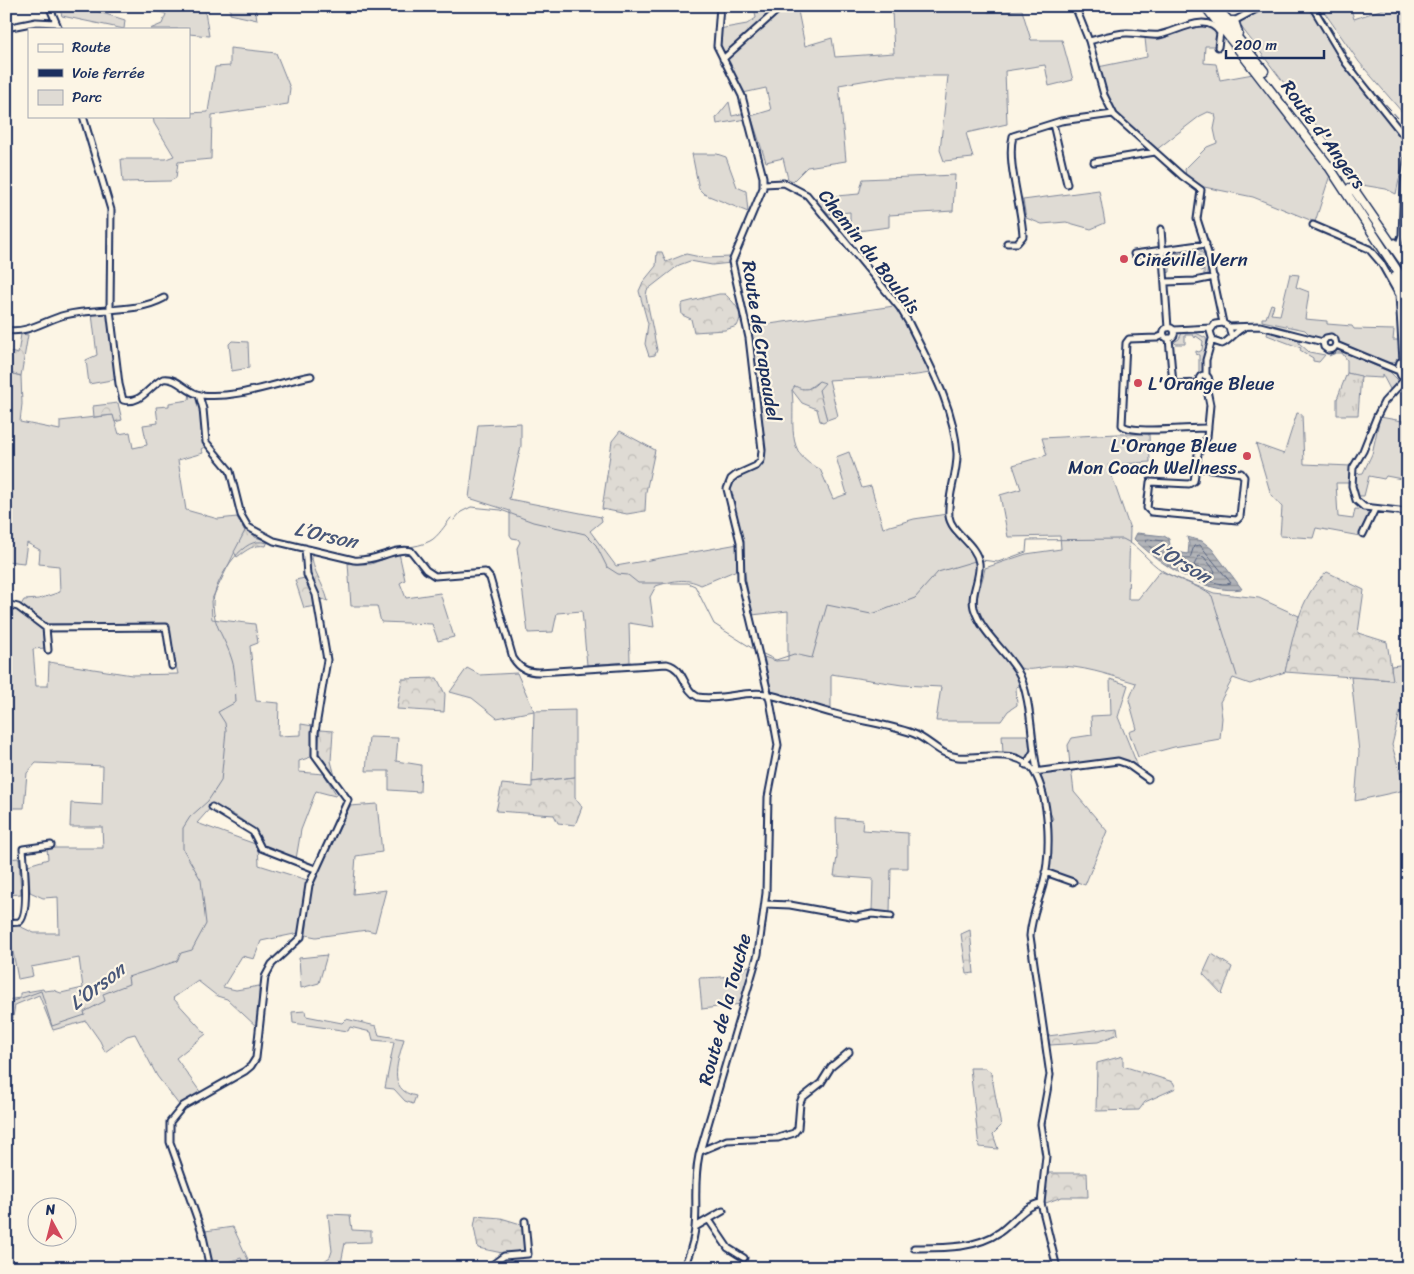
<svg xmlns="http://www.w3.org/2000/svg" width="1414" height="1274" viewBox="0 0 1414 1274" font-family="Sriracha,sans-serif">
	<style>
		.green { fill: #dfdbd4; stroke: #7d8599 }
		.forest { fill: url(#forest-crowns); stroke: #7d8599 }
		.park { fill: url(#park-tufts); stroke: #7d8599 }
		.water { fill: url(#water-rules); stroke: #767f94 }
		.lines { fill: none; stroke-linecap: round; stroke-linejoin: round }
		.shore { stroke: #576482; stroke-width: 1 }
		.stream { stroke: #767f94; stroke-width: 1 }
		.minor-casing { stroke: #1b2f5e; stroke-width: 9 }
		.highway-casing { stroke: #1b2f5e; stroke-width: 11 }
		.minor { stroke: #fcf5e5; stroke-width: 5 }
		.highway { stroke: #fcf5e5; stroke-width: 8 }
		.rail { stroke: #1b2f5e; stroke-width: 1; stroke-dasharray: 8 4; stroke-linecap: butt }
		.poi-dot { fill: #d1495b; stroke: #fcf5e5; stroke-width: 2 }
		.labels { text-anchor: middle; stroke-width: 4.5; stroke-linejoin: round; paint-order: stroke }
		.street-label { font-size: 19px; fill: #1b2f5e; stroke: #fcf5e5 }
		.poi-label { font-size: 19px; fill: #1b2f5e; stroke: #fcf5e5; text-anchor: start }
		.water-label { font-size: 20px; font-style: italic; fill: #485779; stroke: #fcf5e5 }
	</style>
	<defs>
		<pattern id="forest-crowns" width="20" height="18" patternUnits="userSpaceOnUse" patternTransform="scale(1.25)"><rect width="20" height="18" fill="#dfdbd4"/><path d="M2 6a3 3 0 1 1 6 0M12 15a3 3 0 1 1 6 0" fill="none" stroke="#bfbcb8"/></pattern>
		<pattern id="park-tufts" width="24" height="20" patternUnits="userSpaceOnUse" patternTransform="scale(1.25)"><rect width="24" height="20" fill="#dfdbd4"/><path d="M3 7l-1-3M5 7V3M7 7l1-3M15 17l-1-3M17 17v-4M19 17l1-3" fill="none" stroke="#bfbcb8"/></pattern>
		<pattern id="water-rules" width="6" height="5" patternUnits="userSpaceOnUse" patternTransform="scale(1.25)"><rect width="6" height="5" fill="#b2b4b8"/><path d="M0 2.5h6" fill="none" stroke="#909399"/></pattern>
	</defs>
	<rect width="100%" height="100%" fill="#fcf5e5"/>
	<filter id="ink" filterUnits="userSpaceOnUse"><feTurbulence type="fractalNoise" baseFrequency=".02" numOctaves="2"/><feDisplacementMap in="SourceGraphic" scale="10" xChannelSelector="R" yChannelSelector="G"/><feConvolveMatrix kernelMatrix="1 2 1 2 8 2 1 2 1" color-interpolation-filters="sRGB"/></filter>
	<g filter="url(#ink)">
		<path class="green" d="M59,6L86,8L125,20L124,29L62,16Z
			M141,6H204L209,36L189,34V29H150L162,24L166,14Z
			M230,6H255L257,20L230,14Z
			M754,6H797L805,46L832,38L835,57L894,53L892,11H909L910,6H988V12L1022,10L1031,40H1062L1073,80L1049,86L1045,65L1005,71L1007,124L966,133L973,158L944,161L940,150L948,76H891L839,85L846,161L807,167L793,181L788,179L783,158L766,162L751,116L771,110L766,88L743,93C734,71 718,54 719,29L747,24L756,18Z
			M1265,6H1310L1345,64L1405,140L1406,147L1396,194L1386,189L1362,185L1242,28L1240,22Z
			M1320,6H1350L1354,19L1392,6H1408V119L1359,62Z
			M1206,26L1214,29L1217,36V46H1205L1204,63L1216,64L1220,80L1253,74L1330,175L1315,222L1253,197L1204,187L1186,176L1185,169L1207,147L1217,143L1214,129L1216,119L1215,114L1208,112L1200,116L1156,150C1120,122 1111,110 1098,67L1147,57L1145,38C1166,36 1185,28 1206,26Z
			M230,48L276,53L290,88L288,104L212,115L211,159L178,162L176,178L170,181L123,182L121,159H166L174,156L154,123L153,116H189V113L208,112L215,67L230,66Z
			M729,102L732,116L745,113L746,119L717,124L716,118Z
			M717,154L726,157L737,187L746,191L748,212L704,194L699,189L692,154Z
			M955,175L953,211L889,215V227L850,232V212L829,214L813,198L859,194L863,179Z
			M1099,190L1105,223L1091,229L1066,222L1042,224L1026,218L1023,200Z
			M1197,248C1207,255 1210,266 1206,277L1204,278V270L1201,271L1200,255H1196L1195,253L1170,254V272L1167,273L1166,254L1168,251Z
			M1290,274L1299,275L1296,287L1309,292L1305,319L1327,321V324L1352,326L1354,329L1394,330L1393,340H1399L1400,359L1394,363L1380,362L1338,343L1333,335H1325L1321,339L1311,336L1305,330L1262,321V318H1266L1271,304L1274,305L1271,314L1280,315Z
			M894,306L906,322L930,373C897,379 863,377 829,380L838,416L827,420L819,394V381L808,389L792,390C796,422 783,454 820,469L833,499L847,494L836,457L849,452L862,488L871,486L883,528L914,519L947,514L975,556L977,572L972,597V610L1018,674L1022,685L1016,687L1017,705L1008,711L1001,721H936L941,687L902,685L831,674V710L772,693L764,657L776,661L788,660V611L752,615L730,489L733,480L758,468L763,459L749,327Z
			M105,313L109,316L117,379L89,384L86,360L97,355L92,314Z
			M1268,331L1299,339V343L1309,352L1325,355L1319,362L1313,361V358L1300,350L1301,348L1267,335Z
			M1182,333H1196L1206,338C1208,347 1206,370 1200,375L1197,373L1199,371V355L1196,354V351L1199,352L1202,350L1203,341L1196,336L1195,338L1193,335H1185V344H1176L1174,342L1179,339Z
			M232,341L248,342L249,368L232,371L229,344Z
			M1337,349L1390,372L1399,381L1391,391L1382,374V378L1363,377L1347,373V360L1342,353H1336L1329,356Z
			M6,372L21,376L22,404L20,422L60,430V421L113,415L119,434L130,432L133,448L147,445L143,425L158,423L156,407L169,406V403L189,400L190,392C206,403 204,427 206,446L201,449L203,453L178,460L186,510L218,519L237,517L245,531L211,601L212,619L255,624L258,643L250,646L256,701L279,703L278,736L301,735V724L313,726L311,757L299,761V772L324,774L336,794L335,796L316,791L301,830L296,859L262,847C250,821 238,816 213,805L197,823L258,845L259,865L307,880L299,933L261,941L254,959L242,956L223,987L236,990L259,986L258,1028L227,999L217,996L198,981L173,998L206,1034L176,1058L201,1093L179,1105L157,1076L135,1034L127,1036L105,1052L100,1041L86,1021L53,1030L39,995L15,1005L12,1023L6,1024V1000L20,998V993L43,989L44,991L53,990L61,993L83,988L79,958L31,967L33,976L18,979L8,925L15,924L34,933H59L58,897L43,898L30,892L28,865L48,859L47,848H103L102,827H70L71,803L102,805L103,766L36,763L27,773L24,808H6V607L17,609L44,632L45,648L33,649L36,686H48L49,662L132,675L178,674L167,625L48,624L21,605L24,600L39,599L60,592L59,566L39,564L40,550L27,543L24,563L6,561Z
			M1297,413L1302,414L1304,464L1351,466L1352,483H1336L1338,517L1353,519L1355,509L1371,510L1360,536L1316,528L1313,538L1280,536L1282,507L1271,495L1256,444L1284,454Z
			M1380,417L1408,422V509H1404L1407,480L1386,476L1384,479L1369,476L1364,496H1356L1355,474L1363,473L1372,454Z
			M521,423V446L509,499L601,517L602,521L590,531L616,566L738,544L737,570L701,585C685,577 672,581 656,586L650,597L654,627L629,623L630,662L587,665L582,611L557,613L553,632L528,633L517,548L520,542L518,539L512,538L510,535V511L469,498L478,425Z
			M1117,434H1149L1150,462L1108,465L1130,529L1128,599H1138L1160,571L1214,593L1259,598L1299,616L1285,672L1250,684L1233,678L1220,702L1222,718L1220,739L1174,747L1138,757L1129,732L1137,729L1129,700L1136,683C1109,675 1081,665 1053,666C1041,667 1028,673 1016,666C1008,661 976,615 976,605C977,594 983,580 985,568L1026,554L1061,549L1060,536L1008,537L1000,495L1021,489L1013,465L1047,455L1042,438Z
			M399,553L405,580L400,583L406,598L440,593L454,637L438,641L432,624L381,622L377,606H351L348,563L371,564Z
			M1408,664V694L1404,695L1392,745L1405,790L1355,801L1359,752L1351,677L1392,680L1391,666Z
			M467,668L480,675L517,673L534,711L575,710V777L532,782L534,711L497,718L472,698L450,692Z
			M1110,679L1128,685L1118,717L1139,769L1116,759L1070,765L1068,745L1072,738L1092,735L1091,716L1111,715Z
			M1002,735H1030L1032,750L1026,762L1009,754H1003Z
			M369,737L398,738L396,761L421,765L420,792L389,790V771H366Z
			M1071,767L1074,792L1107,831L1085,885L1049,871L1051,820L1053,819L1048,808L1040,773Z
			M377,804L382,852L356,856L353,894L386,890L375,932L367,930L316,937L306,935L311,888L350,806Z
			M836,818L863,820L862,830L908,833V868H891L890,913L872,911L873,879L834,876L837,857Z
			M19,858L21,894L6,895V859Z
			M327,955L319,983L301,988L299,958Z
			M748,966H753L741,1004L702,1009L699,978C716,977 735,979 748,966Z
			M305,1011L306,1016L342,1023L346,1019L376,1026L379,1035L404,1039C399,1059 385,1090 416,1096L413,1104L405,1101L394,1089L385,1088L394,1042L373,1040L371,1032L350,1027L348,1031L293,1023L292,1012Z
			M328,1214L350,1215L352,1230L371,1231V1242L345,1243L340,1268H314L330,1257L332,1251Z
			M233,1227L252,1268H245L241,1258L213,1267L205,1231Z"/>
		<path class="forest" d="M657,252H662L666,262L686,254L705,258L731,257V263L712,265L690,261L679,265L647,290L646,296L657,350L655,355L649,356L645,344L648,324L639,291L643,282L656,266Z
			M719,294H725C734,303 745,312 737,326L725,330L694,332L691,319L682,315L681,306L683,303Z
			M21,334L28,335L21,376L6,372V351L18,354Z
			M819,381L825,383L819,390L827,420L823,422L820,421L817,409L802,403L792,390L795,386C804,391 811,390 819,381Z
			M118,403L122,420L115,422L113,415L94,417L93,406Z
			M620,431L655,450L646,492L645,511L627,514L602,509L612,441Z
			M240,516L255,537L268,541L266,546C253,544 247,550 237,557L234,552L245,531L237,517Z
			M302,550L312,553C311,570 324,584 328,601L322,599L316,606L304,608L295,580L305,578Z
			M1327,572L1364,590L1358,633L1387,642L1393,680L1285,672C1293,638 1299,596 1327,572Z
			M437,678L445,694L444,712L397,709L402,679Z
			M320,730L333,731L331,761L335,776L318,752Z
			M575,777V798L582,807L575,825L558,823L554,815L496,811L502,784L532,787V782Z
			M970,930L974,973L967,974L961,934Z
			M1212,954L1232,967L1222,994L1203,974Z
			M1117,1027L1118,1034L1098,1042L1050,1045L1048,1036Z
			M1123,1056V1066L1173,1082L1176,1088L1145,1102L1139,1110L1096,1111L1097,1063Z
			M970,1068H985L991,1072L1001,1126L993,1134L998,1149L979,1147Z
			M1048,1173H1087L1088,1197H1062L1043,1204Z
			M476,1216L501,1218L524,1225L528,1252L507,1254L478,1248L474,1227Z"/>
		<path class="park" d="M1347,373L1361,376L1358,415H1337V399Z"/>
		<path class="water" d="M1137,533L1164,536L1169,539L1171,551L1188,554L1189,544L1187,537L1202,541L1212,549L1242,589C1206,595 1159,564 1134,539Z"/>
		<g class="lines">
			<path class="shore" d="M1148,539L1163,541L1167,554L1175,558H1190L1194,546L1200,545L1231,583C1213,590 1159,557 1146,543Z
				M1199,556L1204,557L1215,571L1214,574L1194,566Z"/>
			<path class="stream" d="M454,520L461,512L471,507L501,510L533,522L585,534L596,545L607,567L618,574L628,575L638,583H688L695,586L714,624L755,650
				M277,539L320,550
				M384,552C399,546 415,549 430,541C438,537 445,525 451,518
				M981,560L998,562L1026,552L1027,540L1123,539C1139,546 1148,562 1163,571C1179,581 1197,584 1212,596L1237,676
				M761,653L776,660L794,654L812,658L827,605L871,614L881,611L915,598L938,572L975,561
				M6,1020L9,1019L13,1001L41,991L52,1026L85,1015L84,1012L105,1001L103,994L129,984L128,977L177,961L181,953L192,950L206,924L201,880L183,849V828L190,817L208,801L221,781L226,731L225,723L218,712L236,702C235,689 236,672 232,660C226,639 214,628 213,605C212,586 237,544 257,542C263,541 270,544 276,543"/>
			<defs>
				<path id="minor" d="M49,6L59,29
					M1075,6L1089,41L1104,95L1114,115L1182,176L1201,190L1197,219L1208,253L1223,323
					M1312,6L1346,63L1408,141
					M1234,21L1262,6
					M6,28L36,22L56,23
					M1089,41C1101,38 1115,33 1127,33C1138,33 1148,36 1159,35C1177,32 1207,11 1220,33L1218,47
					M723,59L782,6
					M83,116L111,210L110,309L119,384L123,400C141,405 149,386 163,379C179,377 187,394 201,395C238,399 275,383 311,376
					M1053,124L1067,184
					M1094,162L1155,152
					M764,184L784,183L807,195L900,308L909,323C929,364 954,406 957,453C958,474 947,495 949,516C951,533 976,543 979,563C981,578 970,593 974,608C981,632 1004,649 1017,670C1029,689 1031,728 1034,751
					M1313,225L1369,249L1381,263L1399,295L1403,361
					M1161,229L1168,328
					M1395,242L1408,260
					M1007,243H1017L1023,236C1022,207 1006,162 1013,136L1061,121L1113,114
					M1398,247L1402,235L1404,183L1408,153
					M1134,254L1206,244
					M1166,282L1195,281L1214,277
					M1229,327L1260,326L1323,342
					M1163.5 333a5.5 5.5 0 1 1 11 0a5.5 5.5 0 1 1-11 0Z
					M6,330C28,334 45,320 65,315C96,307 135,314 164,298
					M1174,330L1211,328
					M1164,335L1157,338L1129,339L1126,343L1122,425C1131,435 1193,427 1208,428
					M1231,335L1229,327L1223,323L1215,324L1210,331L1213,341L1222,344C1231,340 1235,331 1245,327
					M1169,338L1173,384L1200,383
					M1323,342L1324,347L1328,350L1333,349L1336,345
					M1323,342L1326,338L1331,337L1335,340L1336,345
					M1336,345L1399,371
					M1199 380a5 5 0 1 1 10 0a5 5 0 1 1-10 0Z
					M1206,376V360L1212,339
					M1406,378L1384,402L1377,416L1363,451L1353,468L1352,486L1356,500L1364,507L1408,512
					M1407,378L1401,376L1398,369L1400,362L1408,359
					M199,395L203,409L206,442L230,471L241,515L248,527L274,541L354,560C376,562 394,547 411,551L426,570L435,576L485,572L490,578L513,658C520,669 527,672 539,672L667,664C686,669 682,689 698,697C720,701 746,690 766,694C788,699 812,708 835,714C860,721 887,724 912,733C929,739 939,755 958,757C985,759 1022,745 1037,777C1050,805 1051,855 1043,885C1038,903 1031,918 1030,936L1050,1075L1041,1124L1046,1156L1041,1203L1057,1268
					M1196,467L1241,473L1244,477L1240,517L1237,520L1151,512L1147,508L1150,482L1189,484L1194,481L1198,454L1207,437L1210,405L1206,385
					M1363,534L1375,509
					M6,604L18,607L46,628L166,627L172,666
					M46,628L48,650
					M1026,765L1034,751L1037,771
					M1034,772L1118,761L1127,764L1148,779
					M212,807L253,832L261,848L315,869
					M1045,872L1073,882
					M765,904L790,905L856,917L872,914L891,916
					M6,923L19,922C30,916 24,862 23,849L51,845
					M701,1151L727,1140L778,1138L794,1133L798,1128L800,1103L802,1098L821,1083L831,1067L849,1052
					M709,1220L728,1248L744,1258
					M697,1226L723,1211
					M914,1248C944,1248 975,1249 1000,1232C1013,1223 1025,1205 1041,1203
					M210,1268L202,1232L170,1142V1122L183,1106L245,1071L251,1066L256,1058L265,977L272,964L301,937L309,885L348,800L315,755V732L327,660L316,595L307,575L305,548
					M488,1268L504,1256L528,1254L525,1221
					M683,1268C705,1225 690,1198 699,1155L758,954L766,893L768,797L778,745L770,701L741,580L740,542L727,489L731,479L736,475L756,466L761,460L762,450L749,338L732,262L763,188V177L742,96L717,46L720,6"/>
				<path id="highway" d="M1205,6L1328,165L1408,287
					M1212,6L1264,71
					M1223,15L1229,21H1234L1238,33
					M1350,188L1355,191L1408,268
					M1395,277L1408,298"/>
			</defs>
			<use href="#minor" class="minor-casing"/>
			<use href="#highway" class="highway-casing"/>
			<use href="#minor" class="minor"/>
			<use href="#highway" class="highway"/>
			<path class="rail" d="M1317,6L1361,77L1408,129"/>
		</g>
	</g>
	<g class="poi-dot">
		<circle cx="1124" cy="259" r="5"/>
		<circle cx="1138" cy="383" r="5"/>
		<circle cx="1247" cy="456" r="5"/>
	</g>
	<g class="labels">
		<g class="street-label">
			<text transform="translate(1324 134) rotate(54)" y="7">Route d'Angers</text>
			<text transform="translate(870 251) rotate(52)" y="7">Chemin du Boulais</text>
			<text transform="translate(762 341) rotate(81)" y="7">Route de Crapaudel</text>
			<text transform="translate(724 1009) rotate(-75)" y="7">Route de la Touche</text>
		</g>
		<g class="poi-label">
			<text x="1134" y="266">Cinéville Vern</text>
			<text x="1148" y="390">L'Orange Bleue</text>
			<text x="1237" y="452" text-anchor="end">L'Orange Bleue<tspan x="1237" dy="22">Mon Coach Wellness</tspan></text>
		</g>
		<g class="water-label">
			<text transform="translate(326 535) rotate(13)" y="7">L’Orson</text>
			<text transform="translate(1182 562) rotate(31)" y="7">L’Orson</text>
			<text transform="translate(97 986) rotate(-37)" y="7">L’Orson</text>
		</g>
	</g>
	<rect width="1414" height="1274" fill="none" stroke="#fcf5e5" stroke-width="25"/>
	<rect x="12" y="12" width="1389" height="1249" fill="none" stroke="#1b2f5e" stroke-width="2" filter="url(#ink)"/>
	<rect x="28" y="28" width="162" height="90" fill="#fcf5e5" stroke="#a2a6af"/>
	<rect x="38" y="44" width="25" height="8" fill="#fcf5e5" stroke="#a2a6af"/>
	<text x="72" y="52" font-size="15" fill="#1b2f5e">Route</text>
	<rect x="38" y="69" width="25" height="8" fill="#1b2f5e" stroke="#a2a6af"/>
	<text x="72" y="78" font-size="15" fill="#1b2f5e">Voie ferrée</text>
	<rect x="38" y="90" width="25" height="15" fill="#dfdbd4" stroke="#a2a6af"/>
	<text x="72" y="102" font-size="15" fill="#1b2f5e">Parc</text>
	<g transform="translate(52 1222) rotate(353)"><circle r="24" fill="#fcf5e5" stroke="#a2a6af"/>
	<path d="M0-4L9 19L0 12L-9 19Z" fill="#d1495b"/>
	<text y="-8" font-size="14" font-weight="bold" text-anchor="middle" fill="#1b2f5e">N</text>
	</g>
	<path d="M1226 50v8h98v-8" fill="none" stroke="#1b2f5e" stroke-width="2.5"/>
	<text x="1234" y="50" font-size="15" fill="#1b2f5e" stroke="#fcf5e5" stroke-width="4" paint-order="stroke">200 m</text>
</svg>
